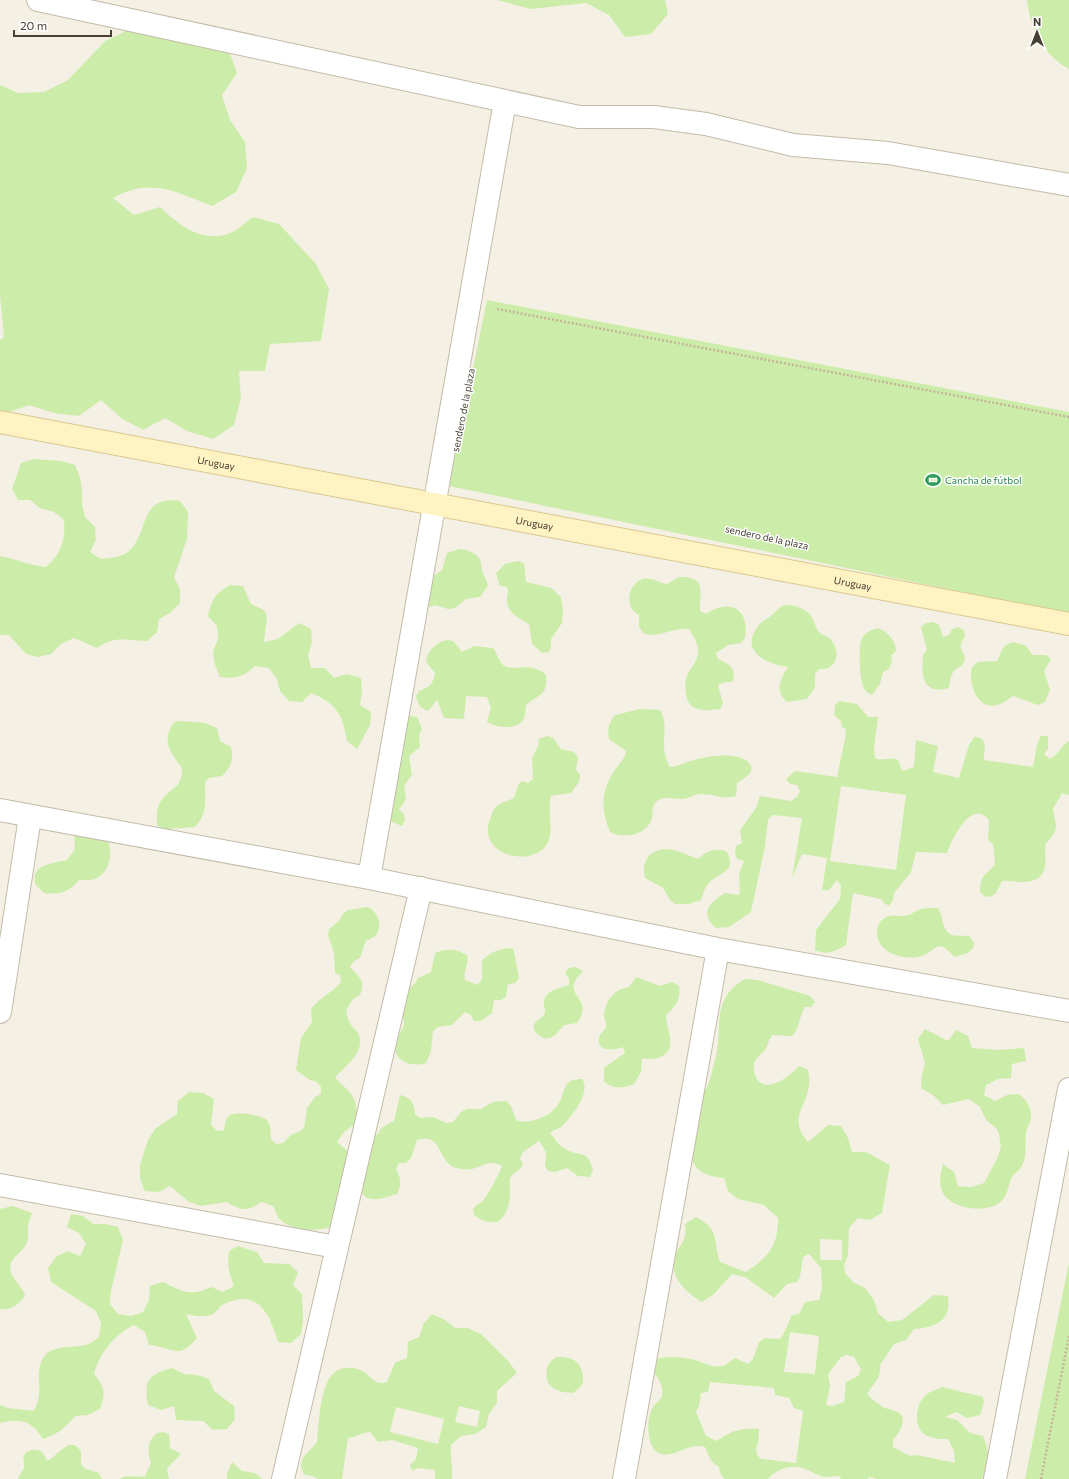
<svg xmlns="http://www.w3.org/2000/svg" width="1069" height="1479" viewBox="0 0 1069 1479" font-family="Commissioner,sans-serif">
	<style>
		.green { fill: #cceda9; fill-rule: evenodd }
		.lines { fill: none; stroke-linecap: round; stroke-linejoin: round }
		.minor-casing { stroke: #c3bba9; stroke-width: 24 }
		.secondary-casing { stroke: #d8c88f; stroke-width: 24 }
		.path { stroke: #c4b596; stroke-width: 2.5; stroke-dasharray: 2 2; stroke-linecap: butt }
		.minor { stroke: #fff; stroke-width: 22 }
		.secondary { stroke: #fff3c4; stroke-width: 22 }
		.labels { text-anchor: middle; stroke-width: 3; stroke-linejoin: round; paint-order: stroke }
		.street-label { font-size: 10px; fill: #474034; stroke: #fff }
		.leisure-label { font-size: 10px; fill: #27864d; stroke: #fff; text-anchor: start }
	</style>
	<rect width="100%" height="100%" fill="#f4f0e4"/>
	<path class="green" d="M497,0H665L668,14L651,34L625,37L609,15L586,3L531,9Z
		M1027,0H1069V69C1043,55 1030,28 1027,0Z
		M128,30L228,48L237,73L222,95L230,120L245,142L247,168L236,192L212,206C175,192 152,177 113,198L134,215L160,207C179,225 202,244 230,233C238,230 246,222 253,217L279,224L316,264L329,289L321,341L270,344L265,371H239L241,398L234,425L213,439L187,431L165,418L143,430L121,418L101,400L79,416L54,413L29,405L4,414L0,409V340L4,337L0,295V85L18,93L44,92L68,80L105,41Z
		M487,300L1069,412V614L449,486Z
		M34,459L61,461L75,465L80,477L82,490V504L85,517L95,527L96,540L90,552L101,559C110,558 121,557 128,552C150,533 138,495 180,501L188,512L187,539L174,577L180,589V603L170,613L159,619L157,632L147,641C125,641 117,635 97,648L74,638L61,644L51,654L38,657L26,654L9,635H0V556C16,559 30,566 46,567C61,554 66,540 64,520L54,512L40,508L30,500H18L12,489L21,463Z
		M460,549C468,550 478,553 481,562C482,565 481,568 482,571C484,577 487,580 488,586L480,597L466,599L455,608L448,609L435,605L422,609L424,579L437,574L442,570L447,553Z
		M518,561L524,563L526,582L551,588L561,597L563,610L562,623L551,639V646L549,652L542,653L532,644L529,624C520,618 507,614 507,600C507,594 509,593 507,587L500,586L496,573L505,564Z
		M679,577C708,577 699,590 700,611L706,614C729,598 750,608 745,638L741,643L728,645L716,653L718,659C729,664 738,669 732,682H725L718,685L723,703L720,709C705,711 689,713 686,694C685,688 685,681 687,676C691,666 698,662 698,651C698,641 693,637 689,629C673,627 659,639 643,633L639,627V615C624,608 627,584 643,579C651,577 659,583 667,584Z
		M230,585L243,586L251,604L264,610L267,616L264,642L278,639L299,623L311,629L312,643L308,655L311,668H325L334,678L347,674L361,678L362,691L360,705L371,712L370,725L357,749L347,741C343,715 336,703 311,693L302,702L289,701L280,691L277,679L269,668L255,666C243,677 236,679 220,677L215,665L213,652L218,639L217,626L208,616C212,599 215,594 230,585Z
		M785,605C796,605 809,609 813,620C815,624 816,628 818,631C821,635 825,635 829,638C842,650 838,671 819,669L815,674V687L807,699L787,702C774,690 780,680 788,667C766,664 738,651 759,625C762,621 767,619 771,616C777,611 778,607 785,605Z
		M933,622L939,625L943,637L949,635L952,629L958,627L964,630L965,637C954,650 968,652 964,662C962,667 958,667 955,670C950,675 950,682 949,688C923,695 921,676 923,655L927,650L921,627L926,623Z
		M878,628C887,631 896,641 896,651L891,656L892,662L889,669L883,672L880,684L872,695C870,694 866,692 865,690C859,682 858,646 862,638C866,632 871,630 878,628Z
		M447,640L453,641L462,652L474,646L493,648C497,653 499,662 503,665C513,673 530,660 546,675C548,696 539,694 526,705C525,709 526,714 524,718C518,731 497,728 487,722L491,708L487,697L466,696L464,719L444,718L437,700L428,711C420,708 418,705 416,696L419,691C429,688 434,683 435,673L426,662C427,651 436,642 447,640Z
		M1013,642L1025,645L1033,655H1046L1051,659L1044,671L1050,690L1045,702L1038,705L1013,696C1009,698 1006,702 1002,703C979,715 967,684 972,667L978,662L997,661C1002,651 1002,645 1013,642Z
		M840,701L857,704L868,717H878L874,748L875,758C882,762 890,756 898,760L902,771L914,767L916,740L938,746L933,772L959,778L969,745L974,737C990,737 983,751 984,760L1033,767L1037,745L1041,736H1048V749L1044,754L1050,759C1058,755 1061,746 1069,741V795L1062,793L1053,809C1057,831 1059,828 1045,845C1046,866 1048,882 1021,882C1014,882 1009,880 1002,881L996,893L990,897L984,896L980,892C980,874 986,876 995,864L993,844L988,840L989,820C971,798 952,839 947,853L916,852L911,872L894,893L893,900L889,906L884,903L881,899L853,893L846,945C835,951 826,956 815,950L816,930L840,899L841,886L837,880L829,890H822L827,858L802,854L792,878L802,818L773,815L768,820L765,846L751,912L729,927L716,928C699,913 709,903 725,893L738,895L740,893L739,874L744,861L737,859L735,853L736,846L742,843L740,830L756,808L760,796L791,801L797,797L800,791L797,785L790,784L786,779L795,771L837,777L846,734L845,728H842L841,721L834,715L835,705ZM841,786L906,795L896,870L830,861Z
		M640,709L660,710C671,728 657,745 670,767C679,766 686,762 694,760C707,756 739,751 749,763C757,772 744,778 737,783L736,796C718,800 717,794 702,794C695,794 688,799 681,799C674,799 663,796 657,801C650,806 654,815 651,821C644,836 623,839 610,832C600,809 601,788 617,767C621,761 625,759 626,751L609,739C607,729 609,722 615,715Z
		M404,715L417,717L422,729L419,735L420,747L409,756L412,775L404,786L406,799L399,810L404,814L405,820L402,826L390,821Z
		M181,721L205,723L217,728L220,741L231,747C234,760 231,767 222,776L209,778L205,782C205,800 208,813 195,827L169,829H162L157,825C157,816 156,808 161,801C171,787 183,788 182,768C170,752 161,741 174,722Z
		M547,736L553,738L561,749L574,752L578,757L576,770L580,775L579,782L571,793L551,796C547,811 554,827 548,842C536,869 476,857 490,819C492,814 493,809 497,806C502,802 508,801 514,798L518,785L522,781L528,783L533,779L532,758L538,746L539,739Z
		M78,830L106,836C113,850 112,869 97,878C92,881 85,880 79,880C69,892 60,895 44,893L35,884C31,863 52,864 67,860L75,849L74,835Z
		M663,849L675,850L698,859C707,851 715,847 727,852C737,872 720,872 709,883C705,887 703,894 701,900L689,904H675L670,900L663,888L645,878C641,863 648,851 663,849Z
		M368,907C382,914 385,937 366,940L360,958L354,961L350,967L359,977L362,982V989L360,995L353,999L346,1010C347,1015 348,1021 351,1025C353,1028 358,1031 359,1035C365,1054 345,1065 335,1078C352,1094 360,1099 355,1124L345,1131L337,1142L357,1159L366,1138L378,1134L381,1128L394,1121L400,1095C410,1097 415,1103 415,1114L420,1118L433,1117L446,1123L453,1122L461,1112L467,1109H481L493,1102L506,1101L511,1106L516,1120C522,1122 527,1122 534,1120C543,1118 551,1114 557,1106C566,1094 561,1078 582,1079C592,1091 571,1118 562,1126C558,1129 554,1130 550,1133C555,1139 559,1146 565,1149C581,1158 587,1148 593,1170L590,1177L578,1176L567,1168L555,1172L548,1171L545,1165L546,1152L539,1141L523,1152L520,1158L523,1165C520,1171 513,1172 510,1178C509,1181 510,1185 510,1188C510,1202 509,1212 498,1222C489,1223 481,1221 474,1215L473,1209C477,1204 479,1204 483,1201C486,1198 501,1171 502,1166C490,1159 483,1166 472,1169C466,1170 459,1169 453,1167C436,1156 442,1133 417,1140L411,1158L406,1163H399L396,1169C401,1178 402,1185 397,1194C384,1197 370,1205 361,1192C354,1201 348,1215 339,1222C326,1234 288,1232 278,1217C276,1214 275,1209 273,1206L261,1202C247,1212 241,1211 227,1202L201,1206L189,1202L170,1186L159,1192L145,1191L140,1179V1165L148,1140L155,1129L177,1114L178,1101L189,1092L203,1093L214,1099L211,1125L217,1131L224,1130C225,1127 225,1121 227,1118C234,1109 259,1115 267,1120L270,1126L271,1139L276,1144L283,1143L292,1134L299,1132L304,1128L307,1108L315,1097L321,1094V1087L317,1082L310,1080L296,1070L301,1038L312,1022L311,1009C319,998 332,993 341,982L340,975L335,973L334,953L328,935L329,929L339,921L342,915L348,910Z
		M926,908H938C943,915 942,930 950,934C955,937 964,935 969,936L974,942L973,948L968,953L955,957L944,947L938,946C932,950 926,955 919,957C903,960 879,953 877,935C877,929 878,924 882,920C891,912 900,918 909,915C915,912 918,909 926,908Z
		M506,948L513,949L514,952L519,978L515,983L508,984L506,997L501,1000H494L492,1013L481,1021H474L471,1015L465,1012L452,1025L438,1027L433,1031L431,1051L426,1063C411,1068 392,1061 395,1042C397,1036 402,1031 404,1025C405,1022 402,1017 402,1013C403,1009 406,995 408,992C410,986 416,984 418,978L431,972L435,953C447,948 456,949 467,955C469,965 463,971 465,980L478,985L482,979V960L493,952Z
		M576,967L583,971C580,974 577,977 575,981C567,998 594,999 577,1023L564,1025C554,1037 547,1046 534,1030V1024C537,1020 543,1017 545,1013C546,1009 543,1005 544,1001C546,990 560,988 569,985V978L565,973L569,968Z
		M636,977L660,986L672,982L679,986C681,998 676,1007 666,1015C666,1029 679,1050 660,1057C654,1060 648,1058 642,1059L641,1072L634,1084C624,1088 612,1090 604,1081V1068L625,1053L623,1047C614,1050 597,1053 599,1038C600,1033 604,1031 606,1027C607,1024 604,1019 604,1015C606,1000 614,989 629,987Z
		M745,979L758,980L810,996L815,1002L811,1007H805C799,1016 800,1028 792,1036L773,1035C768,1039 769,1043 766,1048C763,1053 756,1057 754,1063C753,1068 754,1073 756,1078C767,1095 791,1075 799,1066L808,1070C809,1075 810,1081 809,1086C805,1110 788,1118 808,1142L828,1125L841,1126L848,1138L852,1152H866L890,1165L882,1213L870,1220L858,1218L849,1228L848,1255L844,1265L845,1273L853,1282L865,1288L874,1300L878,1313L888,1322L902,1320L934,1295L948,1296C948,1300 949,1305 948,1309C945,1325 927,1328 914,1329L906,1340L894,1344L880,1365C882,1378 873,1384 867,1394C872,1399 877,1403 883,1407C886,1409 891,1409 895,1411C910,1416 900,1432 893,1440V1447L910,1456L917,1455L955,1463L954,1451L948,1439C940,1439 930,1439 923,1433C914,1425 916,1407 923,1398C926,1393 936,1390 942,1387L983,1397L984,1402L980,1415L967,1418L956,1412L945,1417L957,1420L970,1433L983,1436C989,1450 991,1465 982,1479H877L869,1477L867,1479H841L839,1476C834,1476 830,1477 826,1477C817,1476 810,1470 802,1468C789,1464 776,1470 768,1479H724L720,1473L719,1467C710,1462 709,1456 705,1447C686,1441 665,1468 652,1446C647,1437 647,1416 653,1407C655,1403 661,1400 662,1396C664,1387 658,1376 652,1371L657,1359C668,1356 680,1357 691,1359C702,1361 713,1370 725,1365C728,1363 732,1360 735,1358L748,1364L753,1359L759,1342L765,1338L779,1339L783,1335L792,1315L799,1314L805,1302L819,1300L822,1288L821,1268L809,1254L803,1257L800,1277L797,1282L787,1284L774,1298L745,1277L732,1274L714,1294L702,1302C688,1294 672,1280 673,1261C674,1252 683,1245 685,1236C686,1233 685,1228 685,1224L696,1217C721,1231 712,1238 720,1262L746,1272C769,1257 778,1246 778,1218L764,1205L738,1199L728,1191L724,1178C687,1175 687,1152 693,1123C694,1115 695,1106 698,1098C699,1093 704,1091 707,1087C710,1082 713,1067 715,1060C724,1028 709,1000 745,979ZM820,1239L842,1240V1260H820ZM790,1332L819,1336L815,1374L784,1372ZM847,1355L854,1357L861,1370L858,1376L846,1382L844,1402L832,1406L826,1405L830,1386L828,1374L841,1357ZM710,1382L774,1388L775,1395L789,1398L794,1408L803,1411L796,1463L761,1459L757,1455L756,1448L758,1444L759,1429C740,1428 733,1430 717,1441L706,1436L696,1412L699,1406L701,1393L708,1392Z
		M925,1029L948,1041L956,1030L968,1036L972,1048L998,1050L1024,1048L1026,1061L1012,1064L1011,1078L998,1079L986,1085L984,1095L995,1101L1007,1095L1019,1094C1026,1100 1030,1105 1031,1114C1032,1119 1029,1124 1027,1129C1023,1142 1029,1155 1021,1167C1018,1172 1013,1174 1011,1179C1008,1187 1007,1198 999,1203C985,1214 946,1209 941,1188C939,1180 941,1172 943,1164L954,1172L958,1186L971,1187L984,1183L997,1159L1001,1147L999,1134L997,1129L986,1120L980,1107L969,1099L943,1105L933,1095L921,1088L922,1075L925,1063L918,1039Z
		M13,1206L32,1213C31,1217 29,1221 28,1225C27,1233 30,1238 25,1246C20,1255 7,1259 11,1272C13,1280 22,1286 25,1295C21,1304 9,1311 0,1309V1209Z
		M71,1214L83,1216L93,1224H105L118,1227L123,1240L111,1291L110,1304L118,1314L131,1316L143,1312L149,1300L150,1286L163,1282C181,1291 191,1297 211,1287L223,1292L234,1286C229,1272 227,1266 229,1251L238,1246L257,1252L264,1263L289,1264L298,1272L293,1285L302,1294L303,1320L301,1334L291,1343L278,1342C272,1323 264,1297 240,1299C235,1300 227,1302 222,1305C218,1308 216,1313 211,1315C202,1317 195,1316 186,1314L197,1338C178,1361 173,1347 149,1345L145,1332L134,1325C115,1334 99,1354 94,1374C105,1388 106,1393 100,1409L88,1415L75,1416C65,1428 58,1434 43,1439C31,1420 21,1418 0,1423V1405L8,1408L34,1411C44,1390 36,1384 40,1366C45,1343 68,1349 86,1345C90,1344 95,1340 99,1337L101,1323L96,1311L51,1282L48,1268L56,1257L67,1251L80,1256L86,1244L79,1233L67,1227Z
		M1069,1263V1479H1025Z
		M432,1314L445,1320L455,1328H468L481,1334L509,1362L517,1373L497,1391V1403L489,1414L486,1427L475,1434L461,1436L451,1445C450,1457 453,1467 452,1479H435V1470L418,1468L412,1471L410,1465L416,1459L418,1448L392,1440L378,1442L370,1432C361,1433 356,1437 348,1438L342,1479H318L312,1476L305,1475C294,1460 309,1453 317,1442C320,1423 318,1368 347,1368C353,1367 359,1369 364,1372C373,1378 375,1386 387,1382L395,1363L407,1358L408,1342L419,1337L424,1323ZM459,1406L480,1411L477,1427L455,1422ZM396,1407L444,1419L438,1444L390,1432Z
		M557,1357C569,1357 579,1359 582,1372C583,1376 584,1380 582,1384C580,1388 576,1390 573,1393C558,1393 543,1387 547,1369C548,1363 551,1360 557,1357Z
		M172,1368L184,1374L197,1375L209,1379L214,1391L234,1406L235,1419L227,1429L213,1430L203,1421L176,1420L174,1406L161,1410L148,1405C143,1381 149,1374 172,1368Z
		M163,1432L169,1434L170,1448L181,1454L167,1468L169,1479H120C126,1474 137,1478 145,1476L151,1463C147,1451 147,1442 157,1433Z
		M69,1445H75L81,1451V1465L86,1469L99,1473L102,1479H18C21,1469 27,1472 23,1458L26,1452C37,1447 43,1450 47,1461C55,1457 60,1449 69,1445Z
		M232,1462L242,1471L255,1473L262,1479H227V1474Z"/>
	<g class="lines">
		<defs>
			<path id="minor" d="M38,0L579,117H654L706,124L793,145L888,153L1069,185
				M0,810L369,878L718,949L1069,1011
				M369,878L505,101
				M0,1012L30,817
				M0,1185L336,1247
				M283,1479L421,888
				M624,1479L718,949
				M995,1479L1069,1089"/>
			<g id="secondary">
				<path id="s1" d="M0,422L1069,624"/>
			</g>
		</defs>
		<use href="#minor" class="minor-casing"/>
		<use href="#secondary" class="secondary-casing"/>
		<path class="path" d="M497,309L1069,417
			M1041,1479L1069,1336"/>
		<use href="#minor" class="minor"/>
		<use href="#secondary" class="secondary"/>
	</g>
	<defs>
		<symbol id="stadium-bare" viewBox="-9 -9 18 18"><path d="M0-5a6.5 5 0 1 0 0 10a6.5 5 0 1 0 0-10ZM-3.5-1.8h7v3.6h-7Z" fill="#2e9e5b" stroke="#fff" stroke-width="2.5" paint-order="stroke"/></symbol>
	</defs>
	<g fill-rule="evenodd">
		<use href="#stadium-bare" x="922" y="469" width="22" height="22"/>
	</g>
	<g class="labels">
		<g class="street-label">
			<text transform="translate(463 410) rotate(-79)" y="4">sendero de la plaza</text>
			<text dy="4" stroke="none"><textPath href="#s1" startOffset="220">Uruguay</textPath></text>
			<text dy="4" stroke="none"><textPath href="#s1" startOffset="544">Uruguay</textPath></text>
			<text transform="translate(767 537) rotate(12)" y="4">sendero de la plaza</text>
			<text dy="4" stroke="none"><textPath href="#s1" startOffset="868">Uruguay</textPath></text>
		</g>
		<g class="leisure-label">
			<text x="945" y="484">Cancha de fútbol</text>
		</g>
	</g>
	<g transform="translate(1037 32)" stroke="#ffffff" stroke-width="3" paint-order="stroke">
	<path d="M0-3L7 15L0 10L-7 15Z" fill="#474034"/>
	<text y="-6" font-size="11" font-weight="bold" text-anchor="middle" fill="#474034">N</text>
	</g>
	<path d="M14 30v6h97v-6" fill="none" stroke="#474034" stroke-width="2"/>
	<text x="20" y="30" font-size="12" fill="#474034" stroke="#ffffff" stroke-width="3" paint-order="stroke">20 m</text>
</svg>
